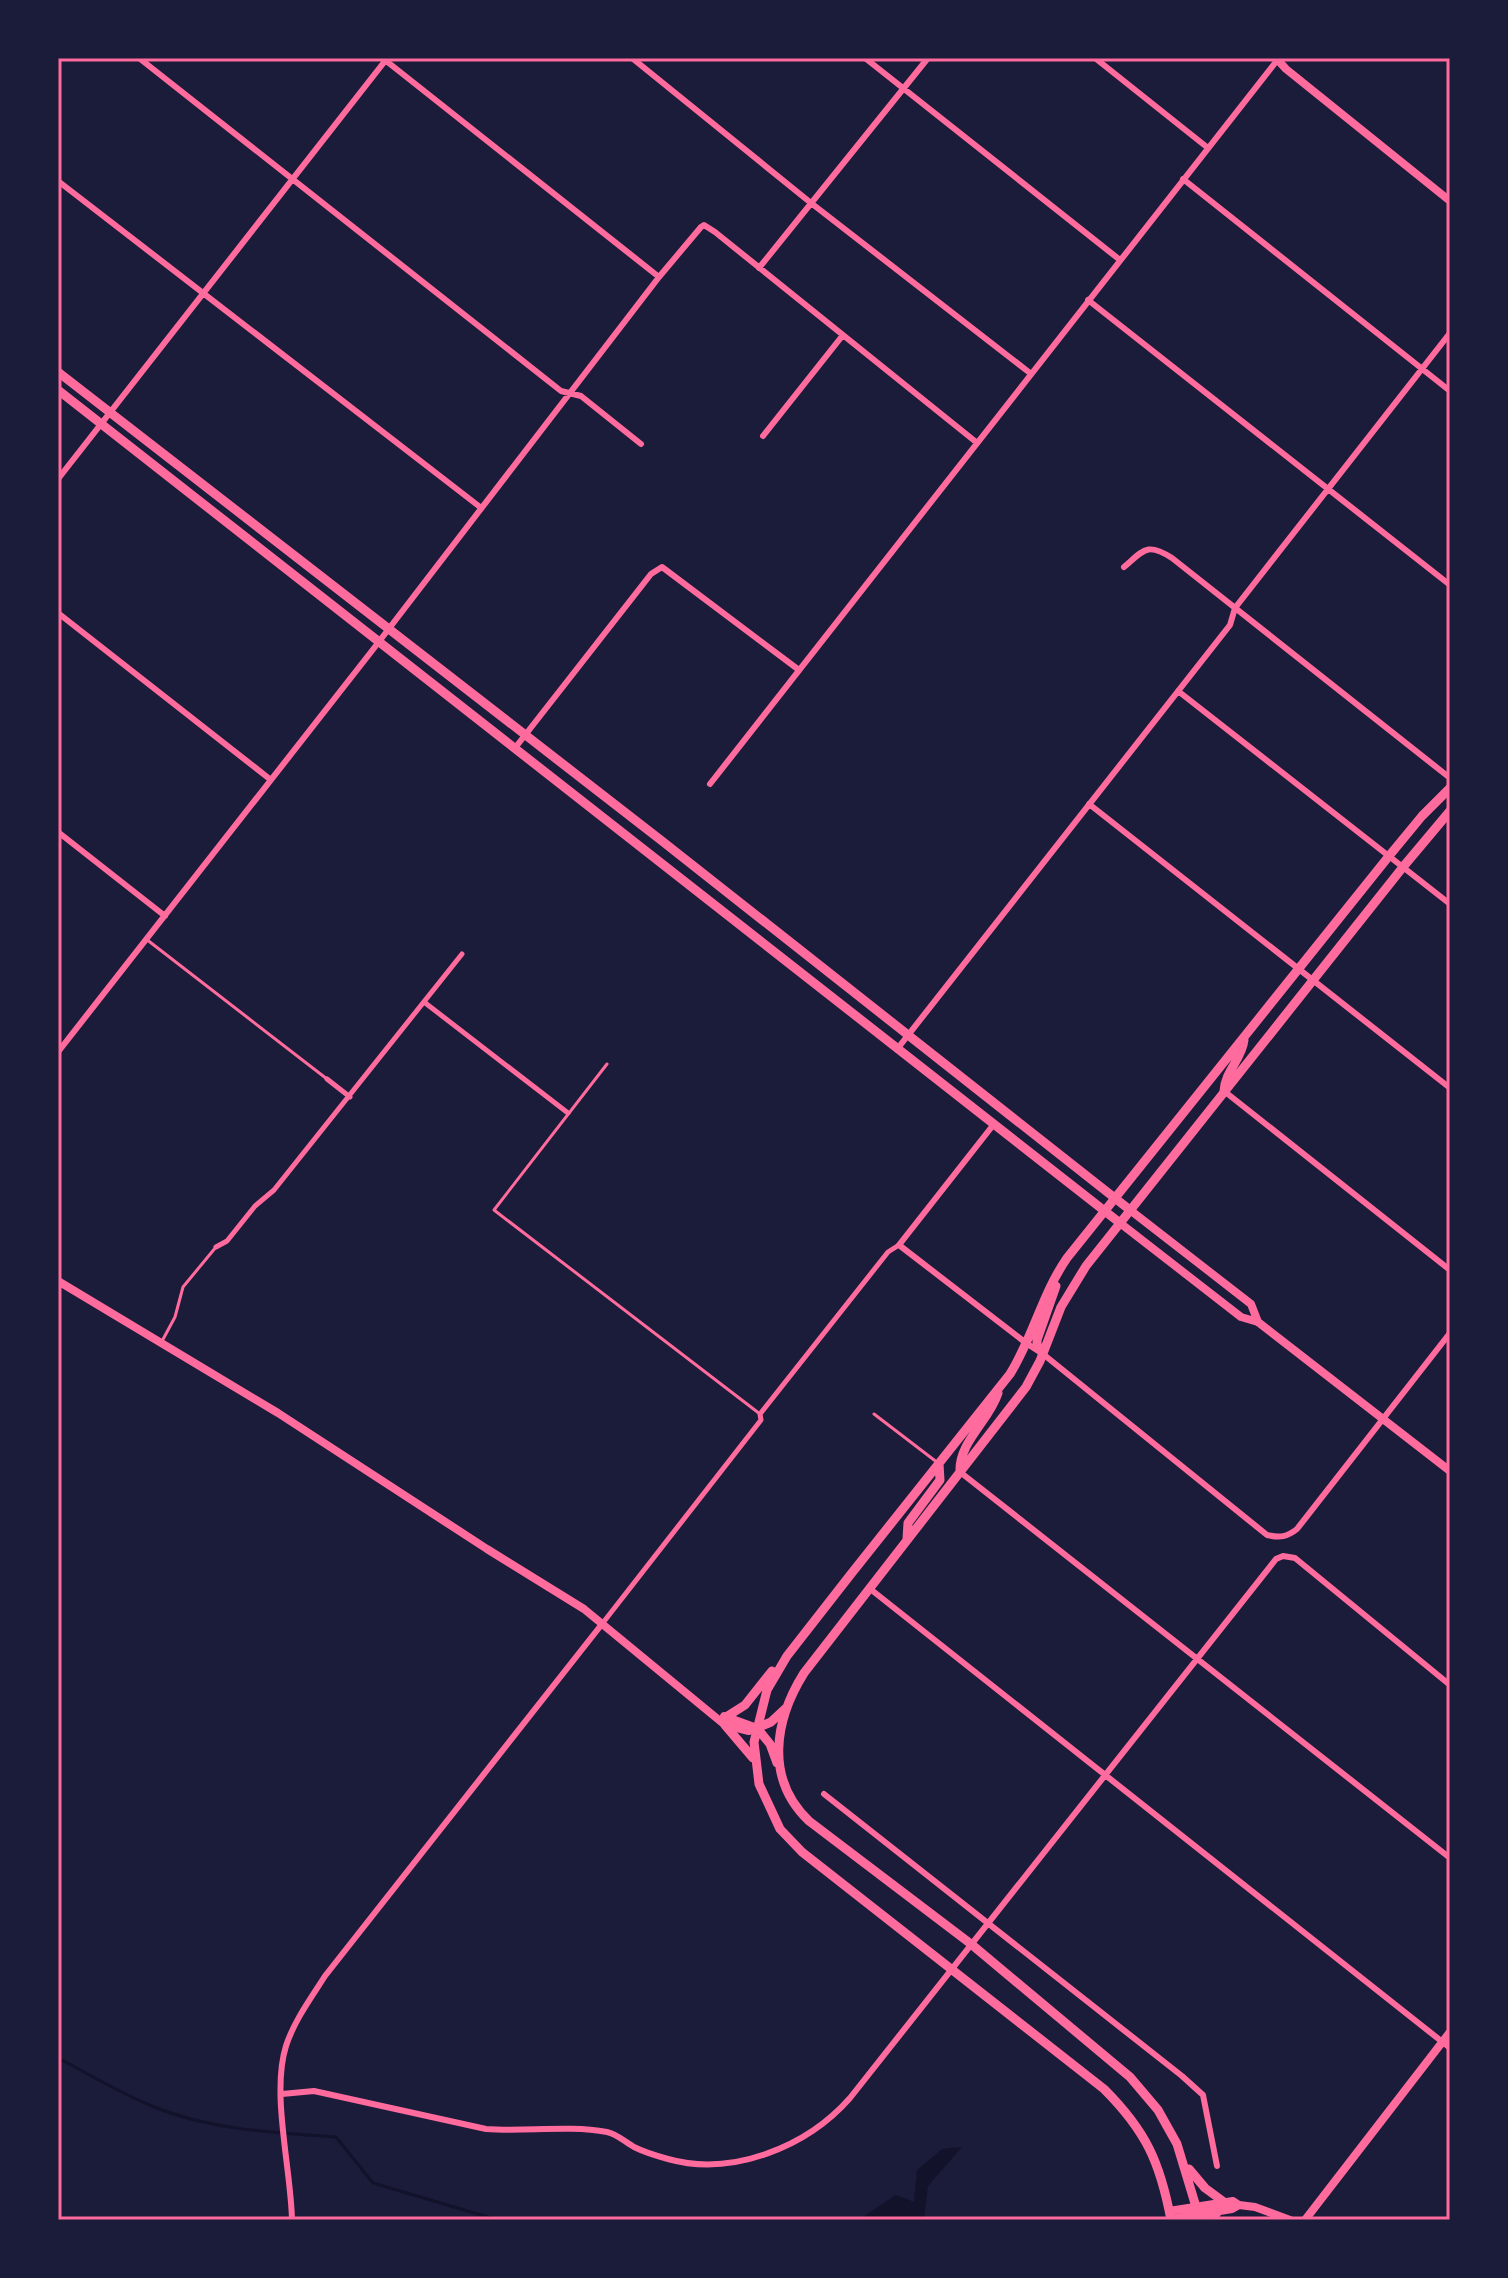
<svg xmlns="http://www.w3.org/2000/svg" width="1508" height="2278" viewBox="0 0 1508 2278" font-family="Signika,sans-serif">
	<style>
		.water { fill: #12122b }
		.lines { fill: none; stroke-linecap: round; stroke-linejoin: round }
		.stream { stroke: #12122b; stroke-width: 3 }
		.service { stroke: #ff6b9d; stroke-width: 3 }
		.pedestrian { stroke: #ff6b9d; stroke-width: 5 }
		.minor { stroke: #ff6b9d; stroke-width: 6 }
		.tertiary { stroke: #ff6b9d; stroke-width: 8 }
		.secondary { stroke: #ff6b9d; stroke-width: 9 }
		.neatline { fill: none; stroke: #ff6b9d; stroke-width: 3 }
	</style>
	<rect width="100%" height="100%" fill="#1b1b3a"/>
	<path class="water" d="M962,2147L928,2186L924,2220H858L896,2195L914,2202L917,2170L942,2149Z"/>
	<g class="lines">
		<path class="stream" d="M58,2058C89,2074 120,2093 152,2106C210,2130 275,2133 336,2137L373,2183L498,2220"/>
		<path class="service" d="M146,939L327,1079
			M607,1064L494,1210L760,1414
			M161,1343L175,1317L183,1287L216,1247
			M874,1414L938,1463"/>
		<path class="pedestrian" d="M424,1002L568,1113
			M327,1079L350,1097
			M216,1247L227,1241L255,1206L274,1190L462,954
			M602,1624L761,1420L760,1414L888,1252L899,1245"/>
		<path class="minor" d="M139,58L561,391L581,396L641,444
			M632,58L811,203L1030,373
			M865,58L1120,260
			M1095,58L1208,148
			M385,60L659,277
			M1183,179L1450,391
			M58,181L480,507
			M759,268L928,58
			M1088,300L1450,585
			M763,436L843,335
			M58,479L385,61
			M1124,567C1144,550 1147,542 1172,558L1450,778
			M58,613L271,780
			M1178,691L1450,904
			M515,748L651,574L662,567L799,670
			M710,784L1279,58
			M1089,804L1450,1088
			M58,832L165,916
			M898,1048L1230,625L1235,608L1450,333
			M58,1052L371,652L659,277L701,227L704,225L715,232L976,442
			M1224,1091L1450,1270
			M994,1124L899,1245L1026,1343L1043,1354L1267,1535C1280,1538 1287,1537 1297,1529L1450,1333
			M960,1472L1450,1858
			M869,1588L1450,2048
			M824,1794L1182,2076L1203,2095L1217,2166
			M282,2094L314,2091L486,2129C526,2132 567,2125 607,2132C617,2134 625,2142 634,2147C644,2152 657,2156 668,2159C732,2177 807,2147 850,2098L1276,1559L1283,1556L1295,1558L1450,1685
			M292,2220C291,2169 271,2093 286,2046C294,2021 311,1998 325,1976L602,1624"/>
		<path class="tertiary" d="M1276,58L1286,69L1450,201
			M1130,1210L1251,1304L1258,1322
			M1120,1223L1241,1317L1258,1322L1450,1471
			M58,1281L278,1413L487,1549L584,1609L725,1725L749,1731L757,1728
			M724,1716L757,1728
			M1169,2211L1233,2201L1239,2205L1255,2207L1290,2220
			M1171,2219L1232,2209L1239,2205
			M1305,2220L1450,2032"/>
		<path class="secondary" d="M58,372L662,841L1130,1210
			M58,390L1120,1223
			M1224,1091C1225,1071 1242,1059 1244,1040
			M1043,1354L1037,1345V1340L1056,1286
			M960,1471C959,1442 989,1421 998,1393
			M907,1539L908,1523L940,1480L939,1464
			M726,1717L745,1705L772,1671
			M725,1725L753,1758
			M777,1763L770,1744L757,1728L771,1722L786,1708
			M1189,2169L1205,2188L1224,2202
			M1171,2220C1160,2162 1146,2131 1104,2089L802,1852L780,1829L759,1784L754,1742L767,1690L787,1656L851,1574L1010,1374C1033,1337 1042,1294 1067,1258L1389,856L1422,816L1450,788
			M1200,2220L1177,2144L1158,2110L1130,2077L971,1944L809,1821C765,1779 774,1721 804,1673L1026,1387L1040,1361L1061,1307L1086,1266L1403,867L1450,811
			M1212,2220L1218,2211"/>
	</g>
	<rect width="1508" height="2278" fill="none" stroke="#1b1b3a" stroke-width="120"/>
	<rect x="60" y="60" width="1388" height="2158" class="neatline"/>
</svg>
